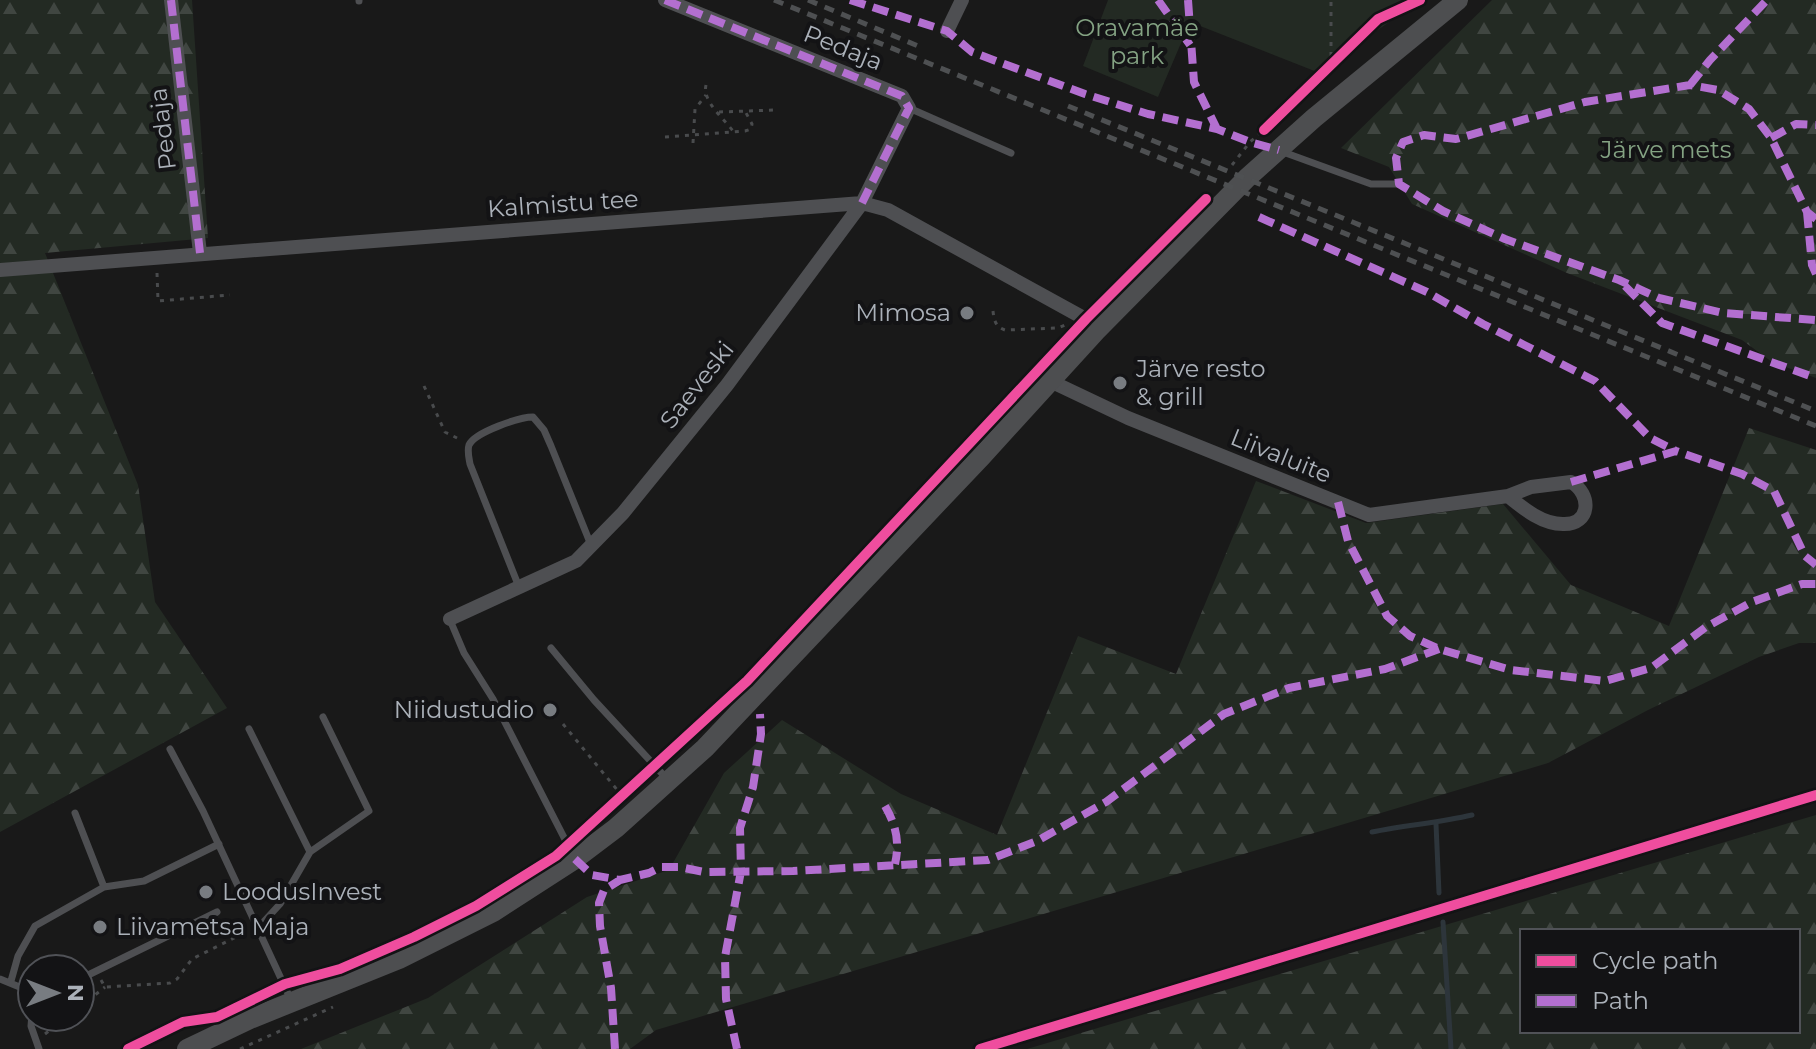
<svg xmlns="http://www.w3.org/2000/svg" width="1816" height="1049" viewBox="0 0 1816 1049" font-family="Montserrat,sans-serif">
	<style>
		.forest { fill: url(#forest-firs); fill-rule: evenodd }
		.park { fill: #232a23 }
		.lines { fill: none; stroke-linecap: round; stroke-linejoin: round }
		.stream { stroke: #2d353b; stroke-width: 5 }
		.path { stroke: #494b4d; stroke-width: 3; stroke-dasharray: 4 6; stroke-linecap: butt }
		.lane { stroke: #4e4f52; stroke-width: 7 }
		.street { stroke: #4e4f52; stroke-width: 14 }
		.secondary { stroke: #4d4e50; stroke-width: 20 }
		.rail { stroke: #4e5052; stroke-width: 5; stroke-dasharray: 10 8; stroke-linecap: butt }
		.quiet { stroke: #b36fd0; stroke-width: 8; stroke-dasharray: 16 8; stroke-linecap: butt }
		.cycleway-casing { stroke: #131315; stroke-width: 15 }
		.cycleway { stroke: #ef4d9e; stroke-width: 10 }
		.poi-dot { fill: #787c81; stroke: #131315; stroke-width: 3 }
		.labels { text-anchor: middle; stroke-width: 8; stroke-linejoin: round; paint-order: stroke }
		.park-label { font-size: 24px; fill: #84a383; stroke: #131315 }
		.street-label { font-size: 24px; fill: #abb1b9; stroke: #131315 }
		.poi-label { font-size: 24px; fill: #abb1b9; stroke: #131315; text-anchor: start }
	</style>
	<defs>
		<pattern id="forest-firs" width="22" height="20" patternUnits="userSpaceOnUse" patternTransform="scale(2)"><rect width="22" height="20" fill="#232a23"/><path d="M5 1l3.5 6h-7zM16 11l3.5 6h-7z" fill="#404641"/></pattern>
	</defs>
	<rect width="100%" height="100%" fill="#191919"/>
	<path class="forest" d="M0,0H192L208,238L45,253L138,485L155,602L227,708L0,832Z
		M1492,0H1816V378L1772,362L1742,340L1567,273L1412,204L1389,167L1341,148Z
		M1749,428L1816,450V643H1799L1759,657L1648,710L1548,763L656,1030L630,1049H301L428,998L587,897L669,870L724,773L782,720L901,794L997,835L1078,636L1176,674L1256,481L1366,523L1503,504L1571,585L1669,626Z
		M1816,815V1049H1027ZM1522,931H1798V1031H1522Z"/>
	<path class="park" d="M1108,0H1421L1317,72L1190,22L1158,97L1083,66Z"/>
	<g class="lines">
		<path class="stream" d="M1436,824L1439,893
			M1372,832C1405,825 1438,823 1472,815
			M1443,922L1451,1049"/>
		<path class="path" d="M1331,66V0
			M706,85C702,101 724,119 733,131
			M719,112L774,110
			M665,137L745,131L751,129L752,124L745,111
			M693,143L695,109L706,95
			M1232,165L1250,142L1264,130
			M157,273L158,301L230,295
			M993,311C994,321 996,327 1005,330L1058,328L1065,325
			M424,386L445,432L459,439
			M563,724L623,797
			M101,980L105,987L170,983L177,979L192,959L248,931
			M80,1007L105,987
			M45,1034L67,1017
			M240,1049L333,1007"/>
		<path class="lane" d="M359,0V1
			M909,108L1011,153
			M1283,152L1371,184H1399
			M519,587L470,464C469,458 467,451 469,445C475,432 520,417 533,417L544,430L551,446L591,545
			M450,620L464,653L493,699L574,857
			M551,648L594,700L668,780
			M249,729L310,852L280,904L258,928
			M170,749L203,811L291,1000
			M310,852L369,811L323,717
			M104,887L144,881L219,844
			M0,979L22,988L32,999
			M80,979L217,912
			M11,981L18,956L35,926L104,887L75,813
			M32,1014L31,1026L39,1049"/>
		<path class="street" d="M171,0L200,253
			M947,31L962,0
			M0,270L862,203L888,210L1100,327
			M1050,381L1128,418L1369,515L1508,496C1524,509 1542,524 1563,524C1591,525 1592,494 1571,482L1531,487L1508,496
			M450,619L576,561L623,513L727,385L862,203L909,108L902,96L665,0"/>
		<path class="secondary" d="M187,1049L250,1019L399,959L493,912L575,859L616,828L705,748L981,457L1096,331L1247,178L1314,118L1458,0"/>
		<path class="rail" d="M774,0L1816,426
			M808,0L923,48
			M1068,106L1816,411"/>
		<path class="quiet" d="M171,0L200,253
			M665,0L902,96L909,108L862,203
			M850,0L947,31L972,52L1085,94L1148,114L1217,129L1250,142L1279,150
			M1158,0L1190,45
			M1188,0L1194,82L1217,129
			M1690,85L1710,60L1767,0
			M1771,138L1796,124L1816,125
			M1807,212L1812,265L1816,274
			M1259,217L1427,292L1483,324L1595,381L1650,438L1676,451
			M1816,219L1807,212L1771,138L1749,109L1718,90L1690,85L1585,102L1456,139L1424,135L1403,142L1396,158L1399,184L1443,211L1505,239L1619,280L1659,298L1723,313L1816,320
			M1625,286L1662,323L1816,378
			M1571,482L1676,451L1742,474L1774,491L1805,556L1816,565
			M1338,502L1348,541L1387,616L1410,636L1439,649L1511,670L1605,681L1651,668L1706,627L1752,602L1802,584H1816
			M885,806C896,825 900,842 895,864
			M575,859L592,875L620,880L649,873L661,867H680L704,872L793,871L988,860L1037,841L1106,802L1224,714L1289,688L1385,669L1439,649
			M615,1049L611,988L600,926L599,903L604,890L620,880
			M737,1049L726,999L725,957L741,871L740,828L753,787L761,734L760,714"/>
		<defs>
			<path id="cycleway" d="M1264,130L1378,19L1420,0
				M128,1049L183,1022L217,1017L285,984L340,969L414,937L476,906L556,856L747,681L1086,319L1206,199
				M980,1049L1816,795"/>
		</defs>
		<use href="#cycleway" class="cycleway-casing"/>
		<use href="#cycleway" class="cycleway"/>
	</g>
	<g class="poi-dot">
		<circle cx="967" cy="313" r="8"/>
		<circle cx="1120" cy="383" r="8"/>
		<circle cx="550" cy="710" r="8"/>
		<circle cx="206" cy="892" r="8"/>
		<circle cx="100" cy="927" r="8"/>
	</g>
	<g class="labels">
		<g class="park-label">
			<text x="1137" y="36">Oravamäe<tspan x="1137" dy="28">park</tspan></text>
			<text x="1666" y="158">Järve mets</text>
		</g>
		<g class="street-label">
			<text transform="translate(843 48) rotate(22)" y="8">Pedaja</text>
			<text transform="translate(163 129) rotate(-97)" y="8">Pedaja</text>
			<text transform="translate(563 204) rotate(-4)" y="8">Kalmistu tee</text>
			<text transform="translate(697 385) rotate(-52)" y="8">Saeveski</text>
			<text transform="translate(1281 456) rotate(22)" y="8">Liivaluite</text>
		</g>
		<g class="poi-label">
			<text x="951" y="321" text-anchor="end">Mimosa</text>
			<text x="1136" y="377">Järve resto<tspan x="1136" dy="28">&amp; grill</tspan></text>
			<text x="534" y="718" text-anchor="end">Niidustudio</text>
			<text x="222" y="900">LoodusInvest</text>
			<text x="116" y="935">Liivametsa Maja</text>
		</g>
	</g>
	<rect x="1520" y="929" width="280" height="104" fill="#131315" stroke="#505257" stroke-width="2"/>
	<rect x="1536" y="955" width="40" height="12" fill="#ef4d9e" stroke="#505257" stroke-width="2"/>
	<text x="1592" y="969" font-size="24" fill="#abb1b9">Cycle path</text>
	<rect x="1536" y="995" width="40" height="12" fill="#b36fd0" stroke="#505257" stroke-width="2"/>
	<text x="1592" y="1009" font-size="24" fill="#abb1b9">Path</text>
	<g transform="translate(56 993) rotate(90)"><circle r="38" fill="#131315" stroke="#505257" stroke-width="2"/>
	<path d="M0-6L14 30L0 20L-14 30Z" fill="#787c81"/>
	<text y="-12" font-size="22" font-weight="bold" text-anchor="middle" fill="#abb1b9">N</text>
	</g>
</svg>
